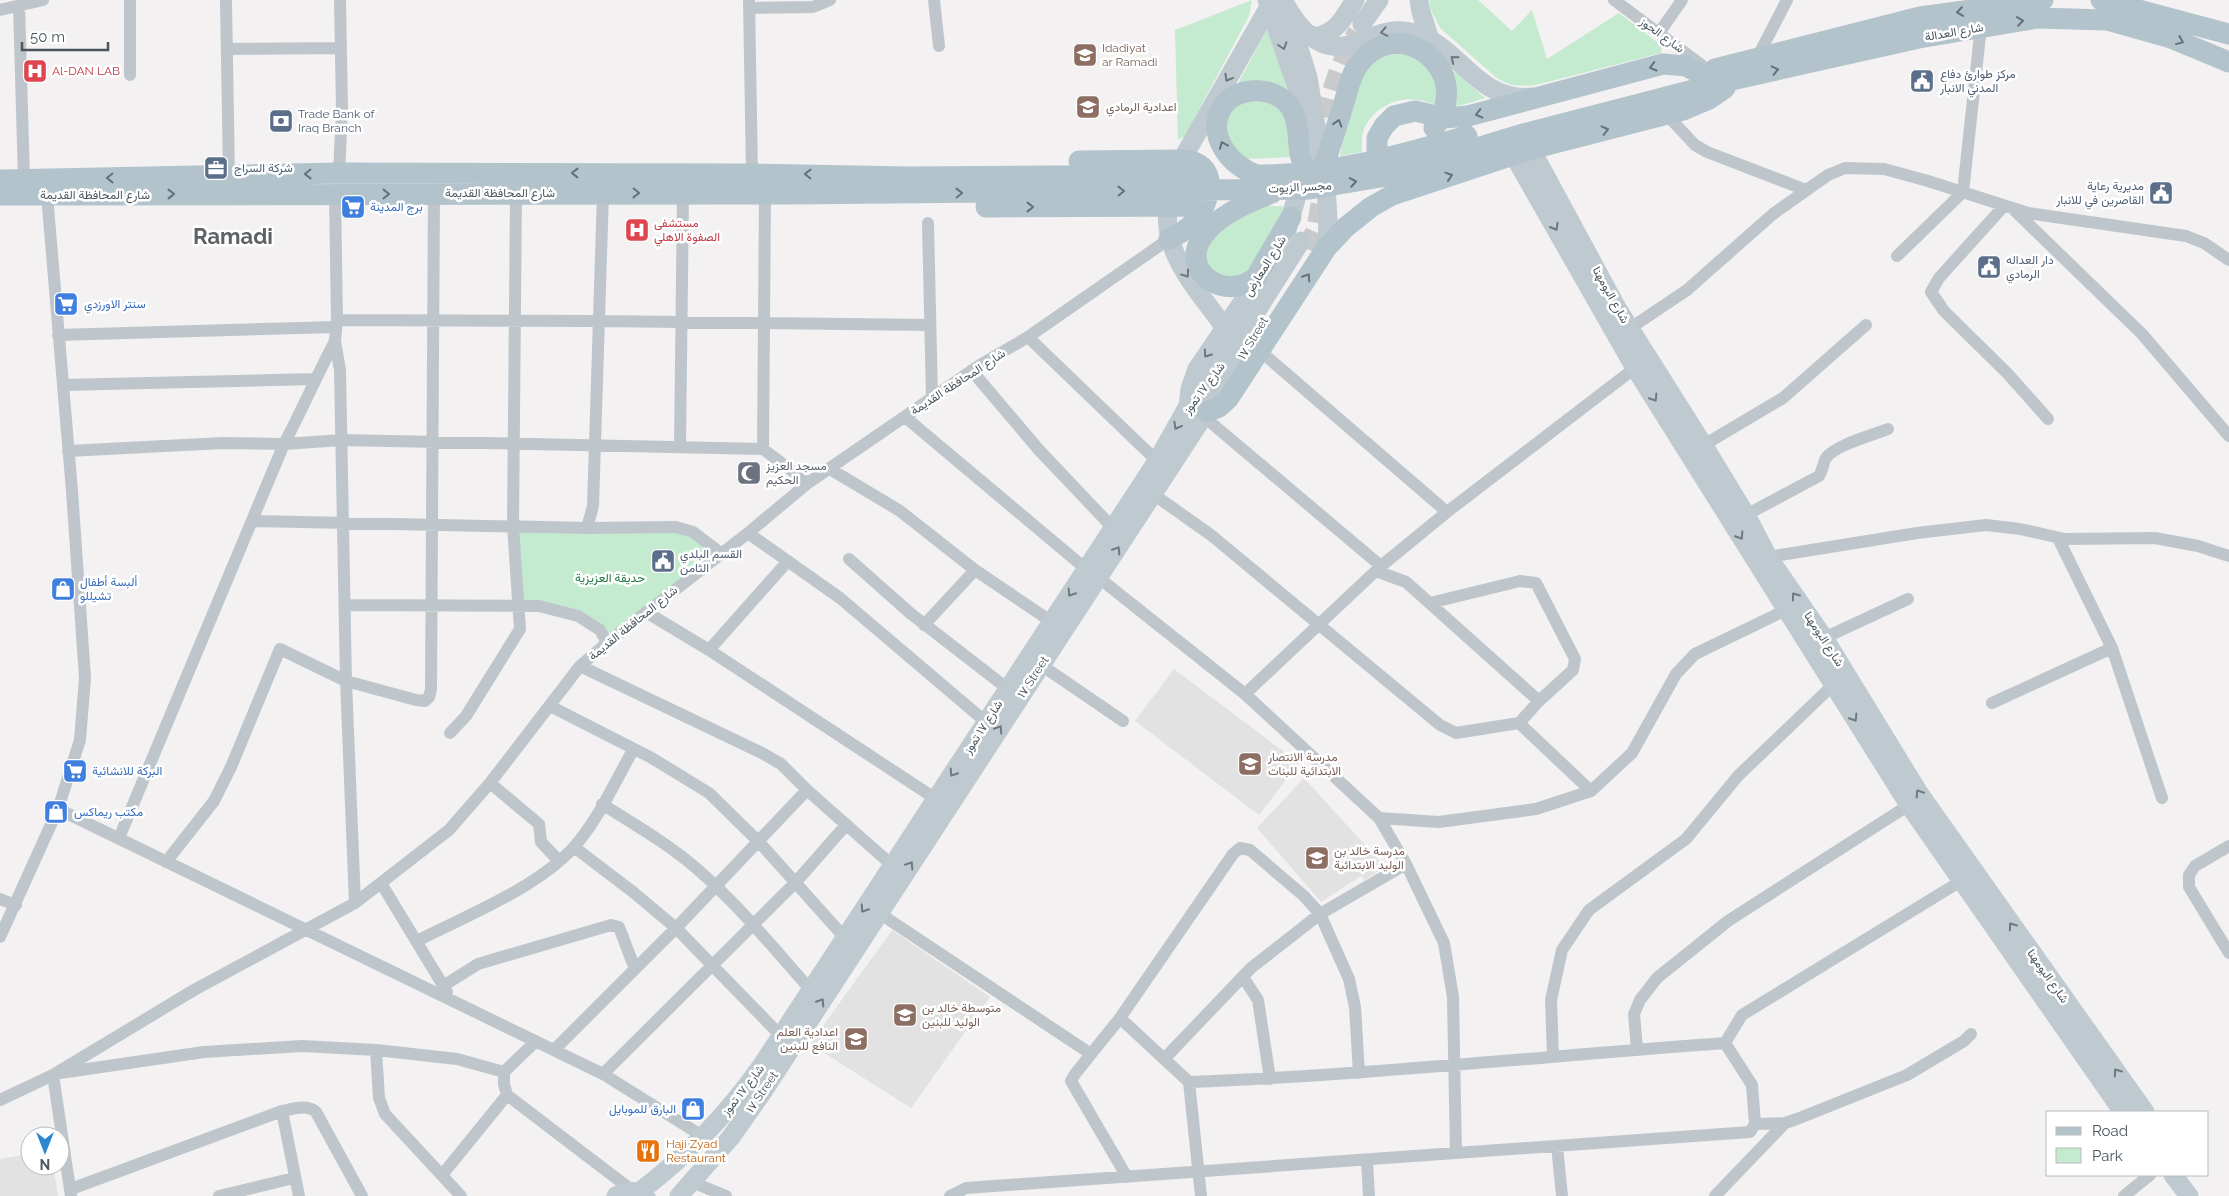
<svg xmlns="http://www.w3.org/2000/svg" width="2229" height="1196" viewBox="0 0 2229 1196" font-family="Raleway,Vazirmatn,sans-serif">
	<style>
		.education { fill: #e3e2e2 }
		.green { fill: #c4ebcf }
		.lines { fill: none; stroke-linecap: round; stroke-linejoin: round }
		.secondary-tunnel { stroke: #c9cacc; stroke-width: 19; stroke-dasharray: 19 9; stroke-linecap: butt }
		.street { stroke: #bec6cc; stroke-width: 12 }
		.secondary { stroke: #bec9d0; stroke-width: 19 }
		.primary { stroke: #b3c3cc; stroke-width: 21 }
		.oneway { stroke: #647178 }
		.oneway2 { stroke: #6d787f }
		.labels { text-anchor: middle; stroke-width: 5; stroke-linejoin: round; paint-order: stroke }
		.street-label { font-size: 12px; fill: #4a565c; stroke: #fff }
		.education-label { font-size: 12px; fill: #785e54; stroke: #fff; text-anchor: start }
		.health-label { font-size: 12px; fill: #be3a42; stroke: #fff; text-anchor: start }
		.service-label { font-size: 12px; fill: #4e5e75; stroke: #fff; text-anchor: start }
		.shop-label { font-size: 12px; fill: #366cbe; stroke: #fff; text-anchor: start }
		.worship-label { font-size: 12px; fill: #5b616d; stroke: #fff; text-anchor: start }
		.park-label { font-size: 12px; fill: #217742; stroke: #fff }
		.food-label { font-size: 12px; fill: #c56008; stroke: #fff; text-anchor: start }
		.town-label { font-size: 22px; font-weight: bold; fill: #5e6265; stroke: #fff }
	</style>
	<rect width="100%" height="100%" fill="#f3f1f1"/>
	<path class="education" d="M1174,669L1299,763L1259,815L1135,721Z
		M1304,778L1385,867L1365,880L1361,876L1321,902L1257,828Z
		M892,930L990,997L911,1108L810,1044Z
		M30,1154V1166H53L58,1196H0V1159Z"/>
	<path class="green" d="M1252,0L1249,16L1185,136L1178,140L1175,30Z
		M1430,0H1478L1512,31L1532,10L1547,59L1619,13L1662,46L1661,53L1532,86L1511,85L1498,79L1440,28L1430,8Z
		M1268,28L1292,93C1273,79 1258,81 1236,87Z
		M1376,53L1438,57L1485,98C1474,101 1462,106 1451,107C1439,108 1429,101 1418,100C1397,96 1372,109 1364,129C1361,136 1362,145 1362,152L1340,156L1349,96Z
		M1264,98L1286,113L1294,157L1244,159L1231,152L1224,122C1234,104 1244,101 1264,98Z
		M1257,205L1289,207L1245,278L1215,276L1203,257L1206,243Z
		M513,526L685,529L722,554L610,641L578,616L522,605Z"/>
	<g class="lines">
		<path class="secondary-tunnel" d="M1321,145C1325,105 1337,67 1357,32
			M1307,249L1316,228L1322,193"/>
		<path class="street" d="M130,0V75
			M226,0L229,176
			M749,0L752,174
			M934,0L939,46
			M1614,0L1703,66
			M19,5L24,180
			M749,8L813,7L830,0
			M0,10L43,0
			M1659,33L1682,0
			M227,49L341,48
			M1757,58L1787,0
			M1666,114L1695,145L1707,152L1806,190
			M339,173L342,111L340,0
			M335,194L337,320L335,341L340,370L346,681L355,903
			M2003,207L1939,278L1931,292L1944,311L2008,374L2048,419
			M2014,210L2142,334L2229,436
			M928,223L932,398
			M1897,256L1963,192L1981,26
			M337,320L599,321L930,325
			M1629,329L1687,290L1773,214L1828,175L1845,168L1884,169L1928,181L2028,213L2186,236L2204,243L2229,260
			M58,335L336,327
			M1028,337L1157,461
			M1259,350L1447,512
			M972,371L1039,450L1113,528
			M63,385L314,379
			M1203,416L1381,566
			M905,417L1086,569
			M680,447L683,194
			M763,449L765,194
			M1697,449L1783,398L1866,325
			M68,451L223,443L284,444L342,440L763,449L808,483
			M830,469L900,511L975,570L1052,622
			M1153,494L1211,535L1440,725L1456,733L1519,723L1591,791
			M1746,515L1819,476C1823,470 1823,463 1826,458C1835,445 1873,435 1888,429
			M253,521L587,528L676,527L693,532L722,554
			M587,528L593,506L603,193
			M748,533L840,598L986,722
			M2058,538L2112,648L2162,798
			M1768,557L1917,533L1986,525L2020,529L2065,539L2155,538L2198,546L2229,556
			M849,559L910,613L1008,689
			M1376,571L1406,582L1539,701
			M1099,578L1245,694L1379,818L1406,864L1444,943L1453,997L1456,1153
			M1430,603L1520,581L1536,583L1575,659L1573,670L1539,701L1519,723
			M345,605L539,606L578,616L600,630L607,643
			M646,612L709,650L936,799
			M924,625L975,570
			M1824,638L1908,599
			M709,650L788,561
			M1041,665L1123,721
			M580,666L762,753L781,764L807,790L893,866
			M1245,694L1381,566L1447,512L1635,368
			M1992,703L2112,648
			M550,706L650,757L709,793L759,842L845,938
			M450,733L466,716L520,629L513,526L516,193
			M490,783L539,824L541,842L559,861
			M602,804C634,824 668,844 696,868C738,904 774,949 811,990
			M58,809L603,1074L704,1137
			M1379,818L1439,822L1536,809L1591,791L1632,753L1676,674L1695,654L1786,610
			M119,838L284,444C302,410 317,375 335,341
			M2229,846L2195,866L2189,875V887L2229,953
			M574,847L633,892L676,928L781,1036
			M166,862L214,801L231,767L280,649L346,681L416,700L425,701L429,697L431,689L434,194
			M381,883L447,992
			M0,899L16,905
			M879,913L1091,1054
			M0,937L58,809L80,740L85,678L72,491L47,195
			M417,941C466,916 537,888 574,847C598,820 615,782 633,750
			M1243,977L1258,1000L1270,1079
			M443,986L478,964L611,925L619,927L635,969
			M1120,1018L1189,1082L1201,1196
			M1725,1043L1742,1015L1961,881
			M1637,1049L1634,1014L1640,1000L1657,978L1728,921L1909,805
			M376,1050L379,1098L385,1114L461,1196
			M554,1050L676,928L807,790
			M1553,1056L1551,1000L1562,950L1589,910L1686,839L1738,776L1833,685
			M1165,1058L1251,968L1320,914L1406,864
			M504,1072L536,1041
			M60,1073L204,1052L302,1046L376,1050L457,1059L504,1072V1084L507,1095L633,1191
			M603,1074L795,883L846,825
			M53,1075L71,1196
			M1189,1082C1368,1075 1546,1056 1725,1043
			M0,1100L53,1075L194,990L355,903L449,830L490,783L580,666L607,643L748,533L808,483L980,365L1028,337L1169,239
			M282,1111L299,1196
			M1755,1124L1785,1123L1797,1119L1907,1075L1964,1041L1971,1034
			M1557,1146L1562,1196
			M1367,1160L1369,1196
			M442,1175L507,1095
			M1127,1177L1071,1081L1075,1074L1120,1018L1233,854L1240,848L1250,850L1304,896L1320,914L1349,979L1355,1007L1359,1073
			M692,1182L726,1196
			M71,1189L282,1111C293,1109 307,1104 316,1112L362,1196
			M219,1196L294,1178
			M950,1196L966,1188L1750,1132L1755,1124L1752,1085L1725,1043
			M1715,1196L1785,1123
			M2124,1196L2150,1175"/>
		<path class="secondary" d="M1267,0L1300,96L1306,130
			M1419,0L1421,12L1430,40
			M1284,2C1298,27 1319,55 1352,44C1374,37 1391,26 1415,33C1458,45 1478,103 1532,97
			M1290,20L1308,77L1326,187L1328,219L1327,247
			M1362,24L1379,0
			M1309,34L1316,37C1338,32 1343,18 1355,0
			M1531,149L1617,308L1704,446L1746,515L1768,557L1824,638L1919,793L2145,1112
			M1513,154L1635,368L1909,805L2123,1112
			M1287,230L1303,175
			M1225,328C1186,274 1150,242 1176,170L1270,5
			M1188,406L1190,389L1197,369L1262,273
			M2173,1175L2189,1196
			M639,1192C687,1156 727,1115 762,1065L1157,461L1188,406L1216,375L1301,241
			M616,1196C626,1190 636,1190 646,1196
			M679,1196L731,1137L760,1096L1237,365"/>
		<path class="primary" d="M2101,0L2229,34
			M1715,69L1920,17L2043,0
			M1079,161L1182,160C1220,161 1212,200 1195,221C1187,230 1179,234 1169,239
			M1323,169C1330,147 1337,125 1344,103C1348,90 1350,75 1359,64C1399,11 1477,71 1434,128
			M1384,172L1377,160V138L1384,126L1394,116L1415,111L1445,118L1468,116L1663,64L1686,66L1699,73
			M1257,175C1231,167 1204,134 1223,106C1239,84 1279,86 1292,110C1302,128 1295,150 1305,169
			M1261,175C1332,175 1399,155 1467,136
			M2,180L339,173L752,174L909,177L1198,175
			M1272,193C1248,202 1210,219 1199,243C1184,274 1227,302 1256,277L1291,217
			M0,195L789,194L1310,189L1381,177L1523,134L1736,79L1919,38L2037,18L2107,20L2171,38L2229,62
			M986,207L1204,206
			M1207,412L1219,407L1228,399L1327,247L1346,227L1371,207L1392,195L1531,149L1683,110L1709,99L1725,88"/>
	</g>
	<defs><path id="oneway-chevron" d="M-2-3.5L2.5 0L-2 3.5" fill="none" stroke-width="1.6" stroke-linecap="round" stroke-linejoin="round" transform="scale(1.25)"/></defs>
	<g class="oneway">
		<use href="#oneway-chevron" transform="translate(1960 12) rotate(172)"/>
		<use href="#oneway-chevron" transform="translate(2020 21) rotate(-8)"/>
		<use href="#oneway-chevron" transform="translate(2180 41) rotate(22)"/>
		<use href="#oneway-chevron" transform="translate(1653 67) rotate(164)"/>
		<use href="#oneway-chevron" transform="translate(1775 70) rotate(-13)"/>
		<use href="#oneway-chevron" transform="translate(1479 114) rotate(166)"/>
		<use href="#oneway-chevron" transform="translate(1338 123) rotate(-73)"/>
		<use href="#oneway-chevron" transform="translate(1605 130) rotate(-14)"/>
		<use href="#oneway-chevron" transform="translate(1223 145) rotate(-113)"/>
		<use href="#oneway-chevron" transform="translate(575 173) rotate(-180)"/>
		<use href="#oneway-chevron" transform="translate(308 174) rotate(179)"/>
		<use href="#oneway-chevron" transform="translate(808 174) rotate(-179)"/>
		<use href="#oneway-chevron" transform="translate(1449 176) rotate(-18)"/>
		<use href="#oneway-chevron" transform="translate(110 178) rotate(179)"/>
		<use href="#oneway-chevron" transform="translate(1353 182) rotate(-10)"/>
		<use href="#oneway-chevron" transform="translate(1121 191) rotate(-1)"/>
		<use href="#oneway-chevron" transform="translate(636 193) rotate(1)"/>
		<use href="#oneway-chevron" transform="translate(959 193) rotate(-1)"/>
		<use href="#oneway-chevron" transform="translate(171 194)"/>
		<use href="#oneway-chevron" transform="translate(386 194)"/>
		<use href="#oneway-chevron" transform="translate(1030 207)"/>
		<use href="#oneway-chevron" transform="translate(1307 277) rotate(-57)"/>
	</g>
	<g class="oneway2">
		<use href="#oneway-chevron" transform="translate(1384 32) rotate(169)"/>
		<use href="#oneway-chevron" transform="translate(1283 46) rotate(72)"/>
		<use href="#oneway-chevron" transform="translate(1454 59) rotate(-141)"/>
		<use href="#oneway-chevron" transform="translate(1228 78) rotate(119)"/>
		<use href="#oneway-chevron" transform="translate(1555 227) rotate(60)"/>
		<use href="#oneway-chevron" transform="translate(1186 274) rotate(54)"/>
		<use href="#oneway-chevron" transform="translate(1207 354) rotate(125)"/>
		<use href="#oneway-chevron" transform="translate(1654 398) rotate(58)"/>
		<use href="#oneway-chevron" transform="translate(1177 426) rotate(119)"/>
		<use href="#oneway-chevron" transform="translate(1740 536) rotate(58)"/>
		<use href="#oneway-chevron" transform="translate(1117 550) rotate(-57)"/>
		<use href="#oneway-chevron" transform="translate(1071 593) rotate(123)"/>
		<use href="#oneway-chevron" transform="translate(1795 596) rotate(-125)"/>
		<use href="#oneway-chevron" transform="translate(1854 718) rotate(58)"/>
		<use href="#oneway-chevron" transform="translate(999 729) rotate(-57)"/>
		<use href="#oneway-chevron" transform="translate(953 773) rotate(123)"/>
		<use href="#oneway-chevron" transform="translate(1919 793) rotate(-123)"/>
		<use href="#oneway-chevron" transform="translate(910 865) rotate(-57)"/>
		<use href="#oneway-chevron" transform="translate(864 909) rotate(123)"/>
		<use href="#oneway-chevron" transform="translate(2012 926) rotate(-125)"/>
		<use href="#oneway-chevron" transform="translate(821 1002) rotate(-57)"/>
		<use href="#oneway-chevron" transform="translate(2117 1072) rotate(-125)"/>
	</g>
	<defs>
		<symbol id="school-square" viewBox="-11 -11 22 22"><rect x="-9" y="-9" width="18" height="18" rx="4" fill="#8d6e63" stroke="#fff"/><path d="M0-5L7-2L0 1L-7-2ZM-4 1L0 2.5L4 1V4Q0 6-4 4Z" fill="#fff"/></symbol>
		<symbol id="hospital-square" viewBox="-11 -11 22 22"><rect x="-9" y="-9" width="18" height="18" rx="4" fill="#e0444e" stroke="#fff"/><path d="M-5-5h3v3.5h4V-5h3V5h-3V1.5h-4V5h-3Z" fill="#fff"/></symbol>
		<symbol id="civic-square" viewBox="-11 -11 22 22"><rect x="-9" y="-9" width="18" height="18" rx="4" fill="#5c6f8a" stroke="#fff"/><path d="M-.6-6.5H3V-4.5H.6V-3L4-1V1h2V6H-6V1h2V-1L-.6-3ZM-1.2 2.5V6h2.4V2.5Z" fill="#fff"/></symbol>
		<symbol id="university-square" viewBox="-11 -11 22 22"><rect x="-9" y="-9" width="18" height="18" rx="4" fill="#8d6e63" stroke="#fff"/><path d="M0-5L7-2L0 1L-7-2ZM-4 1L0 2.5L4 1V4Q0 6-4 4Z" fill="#fff"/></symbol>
		<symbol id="bank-square" viewBox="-11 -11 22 22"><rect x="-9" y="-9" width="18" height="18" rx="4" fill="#5c6f8a" stroke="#fff"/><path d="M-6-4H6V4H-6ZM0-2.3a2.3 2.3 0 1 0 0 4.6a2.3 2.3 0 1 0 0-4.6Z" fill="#fff"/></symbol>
		<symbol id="office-square" viewBox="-11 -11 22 22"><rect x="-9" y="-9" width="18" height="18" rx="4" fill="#5c6f8a" stroke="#fff"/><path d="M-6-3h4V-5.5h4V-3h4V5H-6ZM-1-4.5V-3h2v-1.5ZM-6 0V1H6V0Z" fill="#fff"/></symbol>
		<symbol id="supermarket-square" viewBox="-11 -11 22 22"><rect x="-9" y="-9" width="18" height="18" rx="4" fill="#3f7fe0" stroke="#fff"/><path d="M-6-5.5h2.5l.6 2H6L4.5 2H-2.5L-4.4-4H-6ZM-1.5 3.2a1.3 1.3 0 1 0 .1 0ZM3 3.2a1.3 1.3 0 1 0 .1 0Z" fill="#fff"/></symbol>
		<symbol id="mosque-square" viewBox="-11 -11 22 22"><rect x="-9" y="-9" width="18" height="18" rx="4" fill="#6b7280" stroke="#fff"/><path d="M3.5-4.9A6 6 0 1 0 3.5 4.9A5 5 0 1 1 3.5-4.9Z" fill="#fff"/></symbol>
		<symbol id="shop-square" viewBox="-11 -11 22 22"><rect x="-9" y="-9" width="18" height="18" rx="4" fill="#3f7fe0" stroke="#fff"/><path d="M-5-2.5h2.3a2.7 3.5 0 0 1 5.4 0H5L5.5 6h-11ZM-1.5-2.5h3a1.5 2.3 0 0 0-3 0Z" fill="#fff"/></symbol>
		<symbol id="restaurant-square" viewBox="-11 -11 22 22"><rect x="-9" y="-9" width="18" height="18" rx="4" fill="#e8710a" stroke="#fff"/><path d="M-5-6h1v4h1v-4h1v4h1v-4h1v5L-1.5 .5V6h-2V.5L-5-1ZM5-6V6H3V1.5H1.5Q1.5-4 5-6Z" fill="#fff"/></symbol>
	</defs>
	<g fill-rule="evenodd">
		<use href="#school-square" x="1071" y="41" width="28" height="28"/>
		<use href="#hospital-square" x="21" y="57" width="28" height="28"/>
		<use href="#civic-square" x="1908" y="67" width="28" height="28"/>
		<use href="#university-square" x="1074" y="93" width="28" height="28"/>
		<use href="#bank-square" x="267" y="107" width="28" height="28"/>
		<use href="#office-square" x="202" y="154" width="28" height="28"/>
		<use href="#civic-square" x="2147" y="179" width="28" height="28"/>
		<use href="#supermarket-square" x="339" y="193" width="28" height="28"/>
		<use href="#hospital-square" x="623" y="216" width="28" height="28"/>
		<use href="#civic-square" x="1975" y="253" width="28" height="28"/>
		<use href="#supermarket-square" x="52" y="290" width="28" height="28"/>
		<use href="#mosque-square" x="735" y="459" width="28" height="28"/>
		<use href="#civic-square" x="649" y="547" width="28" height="28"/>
		<use href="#shop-square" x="49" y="575" width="28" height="28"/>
		<use href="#school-square" x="1236" y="750" width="28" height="28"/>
		<use href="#supermarket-square" x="61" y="757" width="28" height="28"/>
		<use href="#shop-square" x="42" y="798" width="28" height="28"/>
		<use href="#school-square" x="1303" y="844" width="28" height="28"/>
		<use href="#school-square" x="891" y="1001" width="28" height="28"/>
		<use href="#school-square" x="842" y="1025" width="28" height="28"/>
		<use href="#shop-square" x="679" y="1095" width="28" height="28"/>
		<use href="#restaurant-square" x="634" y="1137" width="28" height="28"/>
	</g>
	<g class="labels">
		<g class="street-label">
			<text transform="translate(1954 32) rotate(-10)" y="4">شارع العدالة</text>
			<text transform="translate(1662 35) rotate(36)" y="4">شارع الحوز</text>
			<text transform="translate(1300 187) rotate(-3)" y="4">مجسر الزيوت</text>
			<text x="500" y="197">شارع المحافظة القديمة</text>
			<text x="95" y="199">شارع المحافظة القديمة</text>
			<text transform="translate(1265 266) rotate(-58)" y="4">شارع المعارض</text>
			<text transform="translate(1611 295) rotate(61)" y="4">شارع البومهنا</text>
			<text transform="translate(1253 338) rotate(-59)" y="4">١٧ Street</text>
			<text transform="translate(958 382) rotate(-33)" y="4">شارع المحافظة القديمة</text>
			<text transform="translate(1204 388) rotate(-53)" y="4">شارع ١٧ تموز</text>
			<text transform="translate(633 623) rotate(-39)" y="4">شارع المحافظة القديمة</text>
			<text transform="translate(1824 639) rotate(57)" y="4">شارع البومهنا</text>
			<text transform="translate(1033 677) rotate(-57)" y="4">١٧ Street</text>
			<text transform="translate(983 727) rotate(-57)" y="4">شارع ١٧ تموز</text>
			<text transform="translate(2048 976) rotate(55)" y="4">شارع البومهنا</text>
			<text transform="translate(743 1090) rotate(-52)" y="4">شارع ١٧ تموز</text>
			<text transform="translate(762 1092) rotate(-56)" y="4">١٧ Street</text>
		</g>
		<g class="education-label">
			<text x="1102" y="52">Idadiyat<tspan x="1102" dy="14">ar Ramadi</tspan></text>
			<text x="1106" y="111">اعدادية الرمادي</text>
			<text x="1268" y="761">مدرسة الانتصار<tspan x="1268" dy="14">الابتدائية للبنات</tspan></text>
			<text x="1334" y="855">مدرسة خالد بن<tspan x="1334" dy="14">الوليد الابتدائية</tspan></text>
			<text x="922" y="1012">متوسطة خالد بن<tspan x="922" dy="14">الوليد للبنين</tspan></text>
			<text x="838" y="1036" text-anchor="end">اعدادية العلم<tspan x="838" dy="14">النافع للبنين</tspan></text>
		</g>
		<g class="health-label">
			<text x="52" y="75">Al-DAN LAB</text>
			<text x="654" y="227">مستشفى<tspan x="654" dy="14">الصفوة الاهلي</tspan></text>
		</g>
		<g class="service-label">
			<text x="1940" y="78">مركز طوارئ دفاع<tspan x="1940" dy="14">المدني الانبار</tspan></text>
			<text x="298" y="118">Trade Bank of<tspan x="298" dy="14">Iraq Branch</tspan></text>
			<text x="234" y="172">شركة السراج</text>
			<text x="2144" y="190" text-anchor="end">مديرية رعاية<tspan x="2144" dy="14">القاصرين في للانبار</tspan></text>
			<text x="2006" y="264">دار العداله<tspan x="2006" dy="14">الرمادي</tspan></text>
			<text x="680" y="558">القسم البلدي<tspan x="680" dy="14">الثامن</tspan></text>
		</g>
		<g class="shop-label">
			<text x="370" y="211">برج المدينة</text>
			<text x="84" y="308">سنتر الاورزدي</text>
			<text x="80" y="586">ألبسة أطفال<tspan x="80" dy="14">تشيللو</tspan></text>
			<text x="92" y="775">البركة للانشائية</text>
			<text x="74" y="816">مكتب ريماكس</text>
			<text x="676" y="1113" text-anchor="end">البارق للموبايل</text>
		</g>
		<g class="worship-label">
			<text x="766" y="470">مسجد العزيز<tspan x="766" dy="14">الحكيم</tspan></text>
		</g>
		<g class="park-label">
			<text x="610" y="582">حديقة العزيزية</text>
		</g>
		<g class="food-label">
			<text x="666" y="1148">Haji Zyad<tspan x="666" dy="14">Restaurant</tspan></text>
		</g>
		<g class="town-label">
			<text x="233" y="244">Ramadi</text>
		</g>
	</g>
	<rect x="2046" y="1111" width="162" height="65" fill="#ffffff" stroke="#b7bbbe"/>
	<rect x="2056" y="1127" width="25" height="8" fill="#b3c3cc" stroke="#b7bbbe"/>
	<text x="2092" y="1136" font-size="15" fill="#4a565c">Road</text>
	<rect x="2056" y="1148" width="25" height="15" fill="#c4ebcf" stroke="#b7bbbe"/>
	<text x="2092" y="1161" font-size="15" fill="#4a565c">Park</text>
	<g transform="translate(45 1151) rotate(180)"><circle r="24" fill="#ffffff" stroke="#b7bbbe"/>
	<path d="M0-4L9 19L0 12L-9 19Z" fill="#2c87d1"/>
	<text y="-8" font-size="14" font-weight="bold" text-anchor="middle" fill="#4a565c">N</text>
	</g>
	<path d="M22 42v8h86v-8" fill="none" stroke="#4a565c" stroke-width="2.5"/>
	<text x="30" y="42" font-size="15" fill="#4a565c" stroke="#ffffff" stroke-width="4" paint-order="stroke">50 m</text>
</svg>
